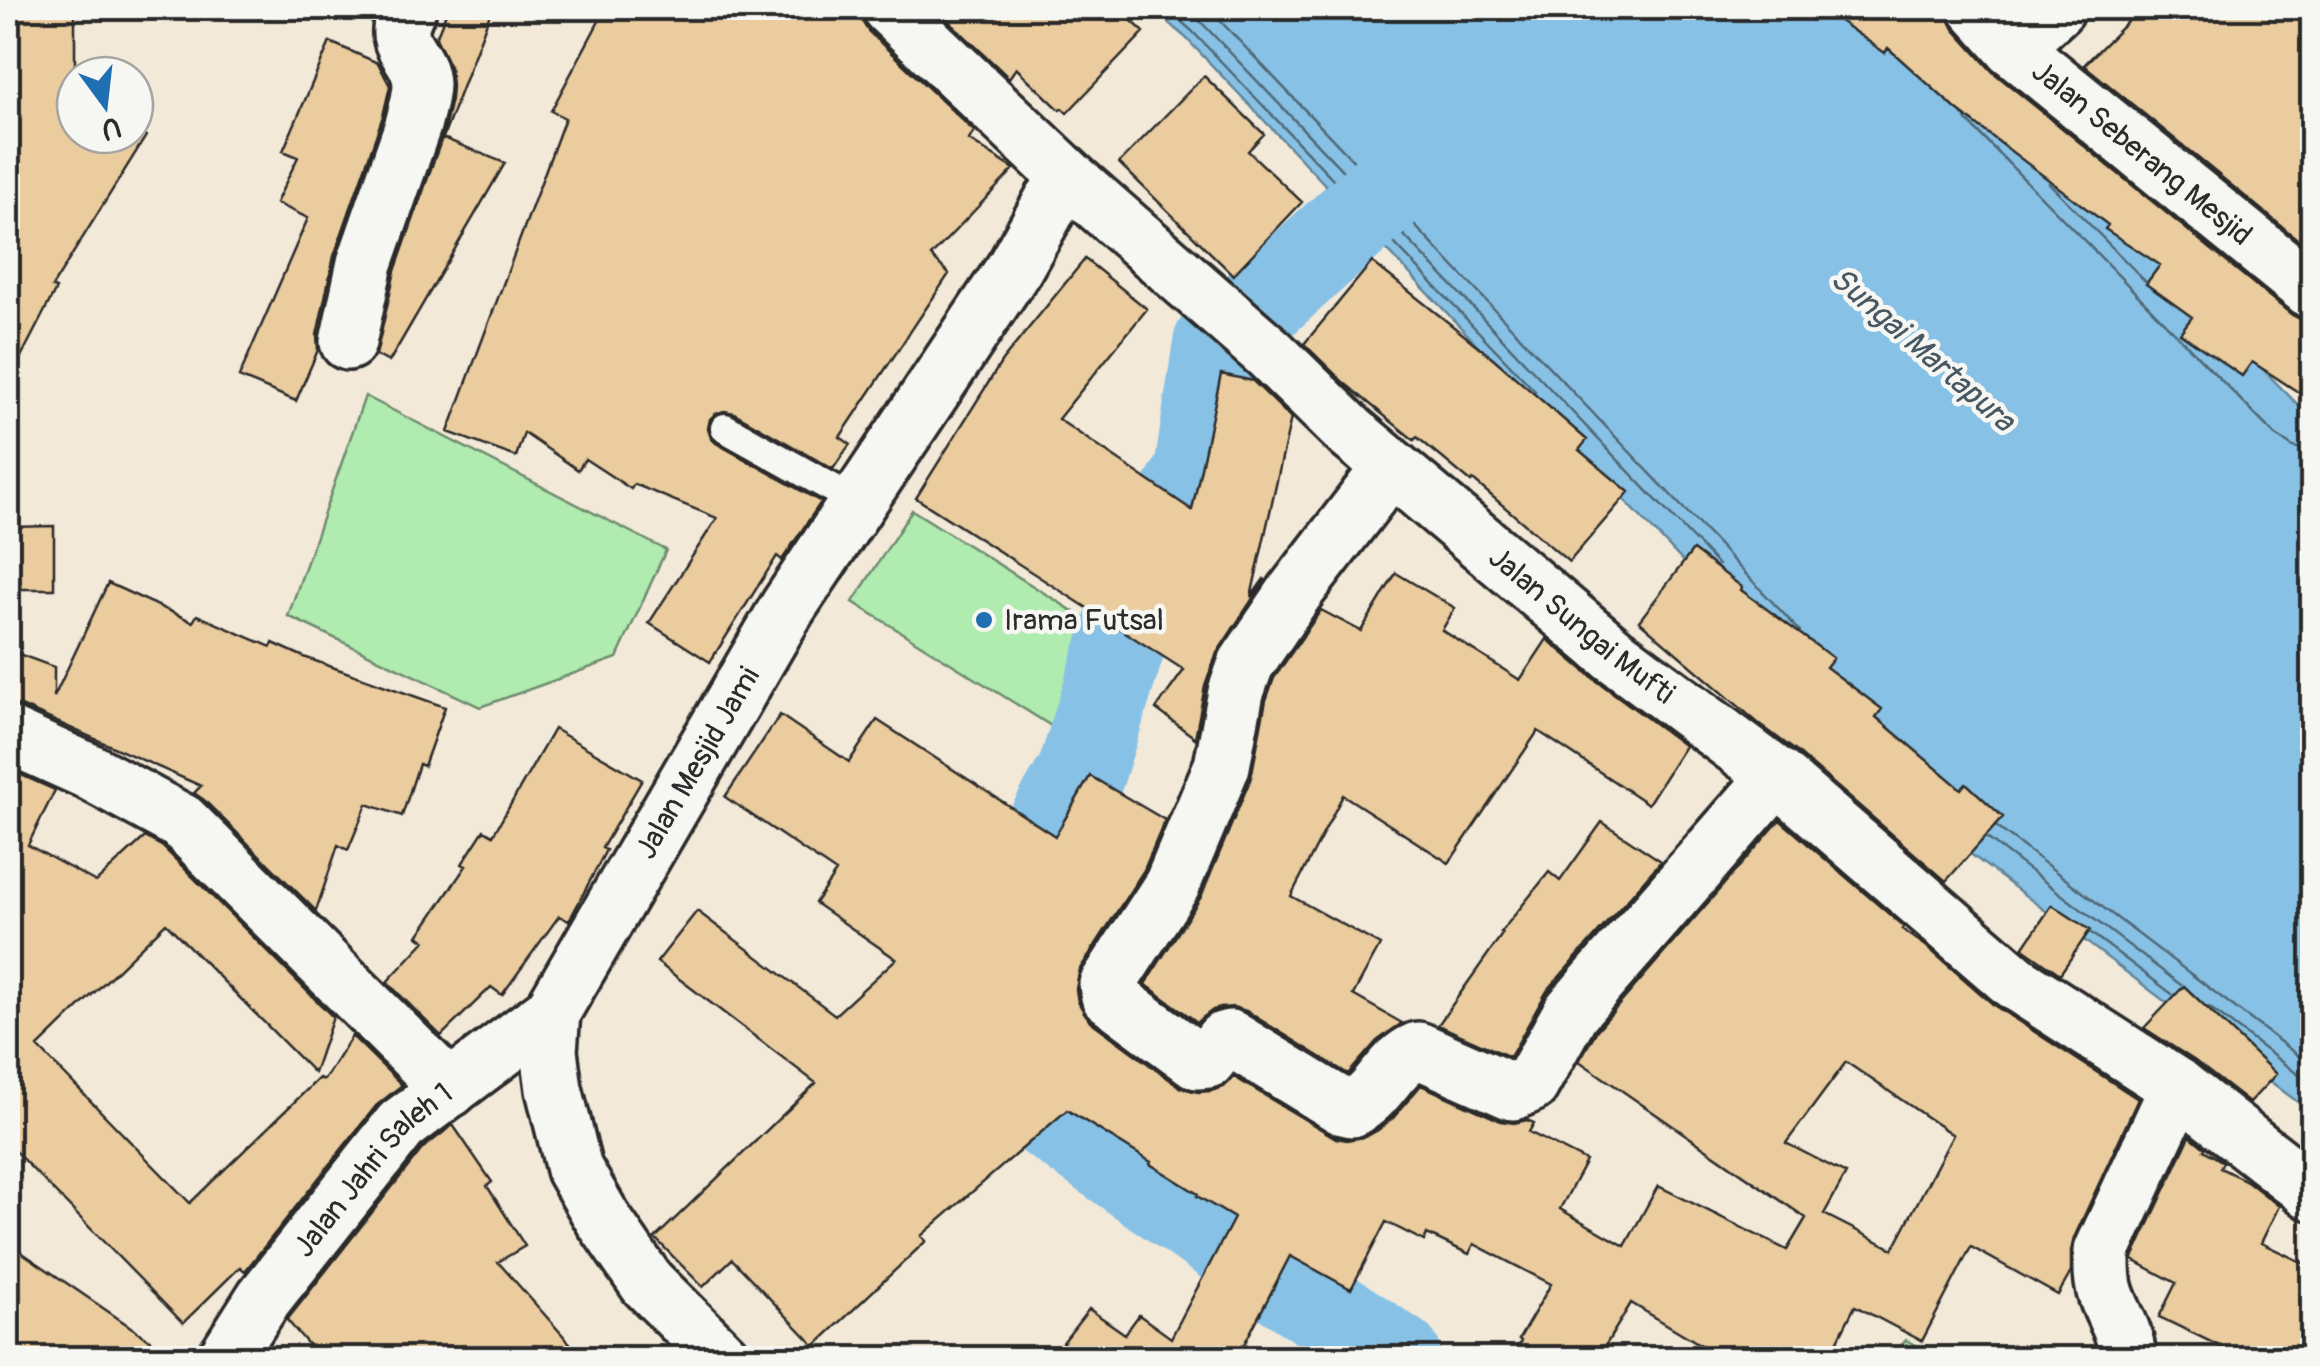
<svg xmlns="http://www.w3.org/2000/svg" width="2320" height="1366" viewBox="0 0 2320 1366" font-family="Pangolin,sans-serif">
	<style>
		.green { fill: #b0ebb0; stroke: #6e8b6e; stroke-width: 2.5 }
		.water { fill: #87c2e6; stroke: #62869b; stroke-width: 2.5 }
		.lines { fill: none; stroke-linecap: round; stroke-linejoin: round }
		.shore { stroke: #506776; stroke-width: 2.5 }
		.river { stroke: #87c2e6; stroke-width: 88 }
		.building { fill: #ebcc9e; stroke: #2b2b2b; stroke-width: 2.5; fill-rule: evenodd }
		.lane-casing { stroke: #2b2b2b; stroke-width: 35 }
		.street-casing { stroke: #2b2b2b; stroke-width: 62 }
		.secondary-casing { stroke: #2b2b2b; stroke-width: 62 }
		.lane { stroke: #f6f6f2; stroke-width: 28 }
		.street { stroke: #f6f6f2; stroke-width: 55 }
		.secondary { stroke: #f6f6f2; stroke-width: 55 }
		.poi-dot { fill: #1f6fb2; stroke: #f6f6f2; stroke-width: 4 }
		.labels { text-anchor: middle; stroke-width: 9; stroke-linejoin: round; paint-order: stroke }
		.street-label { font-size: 30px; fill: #2b2b2b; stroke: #f6f6f2 }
		.poi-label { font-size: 30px; fill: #2b2b2b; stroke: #f6f6f2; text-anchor: start }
		.water-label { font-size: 32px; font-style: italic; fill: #475863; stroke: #f6f6f2 }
	</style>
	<rect width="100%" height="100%" fill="#f3e9d9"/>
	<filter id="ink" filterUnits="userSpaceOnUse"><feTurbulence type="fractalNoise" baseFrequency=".01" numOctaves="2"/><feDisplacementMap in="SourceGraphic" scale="20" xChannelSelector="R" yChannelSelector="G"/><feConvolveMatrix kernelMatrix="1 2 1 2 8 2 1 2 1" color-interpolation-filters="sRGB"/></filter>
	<g filter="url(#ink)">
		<path class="green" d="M365,396L666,550L617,658L480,707L288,616Z
			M912,510L1114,637L1056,729L853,602Z
			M1906,1340L1939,1358H1890Z"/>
		<path class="water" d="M1151,8H1908L2300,407L2312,415V1113L1935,827L1185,37Z"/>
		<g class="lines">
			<path class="shore" d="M1166,8L1192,31L1535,391
				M1185,8L1201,22L1718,565
				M1208,8L1800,631
				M1966,120L2275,435L2293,447L2312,451
				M2049,183L2145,281
				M1997,827L2312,1066
				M1987,838L2181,985
				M2091,933L2172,994
				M2209,1007L2312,1085"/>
			<path class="river" d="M960,909L1024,872L1081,773L1146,567L1198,472L1217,344L1446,137
				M956,1051L1289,1286L1398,1358"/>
		</g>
		<path class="building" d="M8,8H75V75L67,87L75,92V135H135V129L146,136L52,287L56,289L8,382Z
			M448,8H492L443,138L505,163L389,362L376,355L395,271L443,135L451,99L452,85L450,67L436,38Z
			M606,8H860V18L868,31L974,131L969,140L1014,169L931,256L949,274L840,437L850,444L833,469L734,413L724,411L715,414L710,419L708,429L711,438L716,443L821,502L782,560L777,556L710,662L649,623L717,518L634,484L631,489L585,459L578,470L524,433L516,457L448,432L565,118L551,111Z
			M935,8H1118L1144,32L1067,113L1062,108L1060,110L1016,68L1009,78Z
			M1821,8H1947V15L1954,29L1993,72L2292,315L2306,322L2312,321V401L2252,362L2242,376L2180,333L2192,317L2146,284L2160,265L2105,229L2108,225L1957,110L1888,48L1885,53Z
			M2141,8H2312V251L2084,65Z
			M330,42L378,63L390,86L383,116L334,256L317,335L318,350L296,401L239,377L308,218L276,203L298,157L283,151Z
			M1204,76L1264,134L1248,151L1302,202L1233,275L1119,163Z
			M1085,259L1147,309L1058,419L1192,510L1221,374L1253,381L1291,418L1251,597L1264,579L1265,580L1217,653L1205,686L1195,738L1156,709L1184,670L916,498L1002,361Z
			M1372,262L1493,358L1587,440L1579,450L1629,492L1569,562L1473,480L1471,482L1417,437L1414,440L1404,432L1342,381L1304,344Z
			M54,526V589H8V527Z
			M1693,550L1742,587L1741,590L1833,658L1826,667L1882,709L1876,717L1961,789L1966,783L2003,817L1946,881L1797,752L1758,723L1639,621Z
			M1396,573L1455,608L1442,630L1520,680L1547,639L1593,678L1685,746L1648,804L1538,731L1449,863L1343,795L1291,896L1380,945L1353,995L1402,1023L1377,1041L1348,1074L1246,1011L1233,1007L1221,1008L1213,1010L1197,1022L1145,984L1201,897L1251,778L1266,700L1274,678L1321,610L1361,631Z
			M108,583L193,622L197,615L271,647L273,643L304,657L445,707L424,766L419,764L402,816L367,804L348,850L338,845L316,911L204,800L194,793L201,786L21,706L8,704V650L54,667V697Z
			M780,715L849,762L877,720L1055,836L1090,776L1165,820L1144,870L1080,969L1076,989L1078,1002L1090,1021L1180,1087L1198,1092L1211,1091L1224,1087L1234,1077L1336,1138L1347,1140L1367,1136L1378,1130L1394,1117L1421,1085L1501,1121L1514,1123L1527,1120L1534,1123L1529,1132L1586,1161L1560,1209L1625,1246L1658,1186L1787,1250L1806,1218L1579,1061L1597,1030L1780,820L1904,927L1902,929L1926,946L1995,1006L2138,1099L2074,1238L2071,1251V1272L2058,1295L1971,1247L1922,1341L1855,1306L1829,1358H1723L1631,1303L1598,1358H1511L1521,1341L1519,1339L1551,1284L1474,1244L1469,1254L1427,1234L1424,1241L1386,1222L1351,1289L1290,1256L1237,1358H1051L1089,1309L1125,1334L1139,1315L1171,1338L1234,1218L1197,1196L1198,1194L1150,1164L1151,1162L1067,1110L921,1236L926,1241L815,1346L732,1259L703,1287L655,1238L816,1083L657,962L697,911L835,1015L896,959L815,903L836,872L725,797ZM1846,1062L1953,1135L1893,1249L1824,1214L1846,1174L1786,1143Z
			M554,729L642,780L602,848L606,850L569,921L559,916L502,995L491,987L441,1036L387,982L425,941L418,936L466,866L462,864L484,830L493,835Z
			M8,769L55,790L28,845L96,882L145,837L163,847L333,1017L314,1073L166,923L38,1047L190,1203L319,1078L324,1080L352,1036L402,1085L376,1106L245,1271L240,1267L183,1323L8,1144Z
			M1602,822L1661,861L1547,991L1510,1057L1438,1025L1503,933L1501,932L1549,872L1560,881Z
			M2052,905L2090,930L2060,974L2023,948Z
			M2184,986L2276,1074L2249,1103L2195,1061L2144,1028Z
			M453,1125L492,1182L487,1186L525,1246L498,1262L583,1358H320L287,1320L423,1148Z
			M2190,1136L2205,1148L2204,1150L2223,1162L2220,1168L2247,1181L2279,1206L2261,1243L2312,1267V1358H2244L2159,1317L2176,1283L2133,1260V1258Z
			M8,1243L176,1358H8Z"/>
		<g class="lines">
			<defs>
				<path id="lane" d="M725,428L857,502"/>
				<g id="street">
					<path d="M2013,48L2057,8"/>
					<path id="s1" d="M1071,180L1269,353L1351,433L1612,653L1777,776L2015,982L2178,1087L2312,1192"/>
					<path d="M348,342L365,263L413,125C416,112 421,97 421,84C419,50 387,48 408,8"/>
					<path d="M1391,467L1295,592L1246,664L1236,692L1222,766L1172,885L1107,985L1109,996L1197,1061L1208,1060L1223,1040L1230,1038L1343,1107L1352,1109C1381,1095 1389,1062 1418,1050L1513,1092L1531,1084L1571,1012L1777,776"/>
					<path d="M8,735L88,771L182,822L450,1089"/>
					<path id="s2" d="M226,1358L264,1298L401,1125L552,1012"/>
					<path d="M2127,1358C2128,1335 2113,1316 2106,1294C2101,1280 2102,1266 2102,1251L2178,1087"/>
				</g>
				<g id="secondary">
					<path id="s3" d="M1977,8L2013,48L2312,291"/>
					<path id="s4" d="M722,1358L647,1283L603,1219L574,1169L554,1089L549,1051L552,1012L788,607L1015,267L1052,201L1071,180L890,8"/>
				</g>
			</defs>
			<use href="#lane" class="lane-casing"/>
			<use href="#street" class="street-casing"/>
			<use href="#secondary" class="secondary-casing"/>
			<use href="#lane" class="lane"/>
			<use href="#street" class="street"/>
			<use href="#secondary" class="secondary"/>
		</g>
	</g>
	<circle class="poi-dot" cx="984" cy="620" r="10"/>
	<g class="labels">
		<g class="street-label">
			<text dy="10" stroke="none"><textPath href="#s3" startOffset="220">Jalan Seberang Mesjid</textPath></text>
			<text dy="10" stroke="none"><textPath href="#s1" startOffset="678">Jalan Sungai Mufti</textPath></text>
			<text dy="10" stroke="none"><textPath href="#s4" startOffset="690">Jalan Mesjid Jami</textPath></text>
			<text dy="10" stroke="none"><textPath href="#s2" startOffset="240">Jalan Jahri Saleh 1</textPath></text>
		</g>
		<g class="poi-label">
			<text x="1004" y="630">Irama Futsal</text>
		</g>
		<g class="water-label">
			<text transform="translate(1923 349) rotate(41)" y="11">Sungai Martapura</text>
		</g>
	</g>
	<rect width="2320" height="1366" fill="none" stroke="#f6f6f2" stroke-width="40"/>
	<rect x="20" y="20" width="2280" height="1326" fill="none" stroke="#2b2b2b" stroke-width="4" filter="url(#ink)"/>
	<g transform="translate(105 105) rotate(165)"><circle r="48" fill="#f6f6f2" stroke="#a5a5a2" stroke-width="2.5"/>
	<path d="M0-8L18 38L0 25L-18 38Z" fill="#1f6fb2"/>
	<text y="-15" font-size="28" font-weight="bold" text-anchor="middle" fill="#2b2b2b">U</text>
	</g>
</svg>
